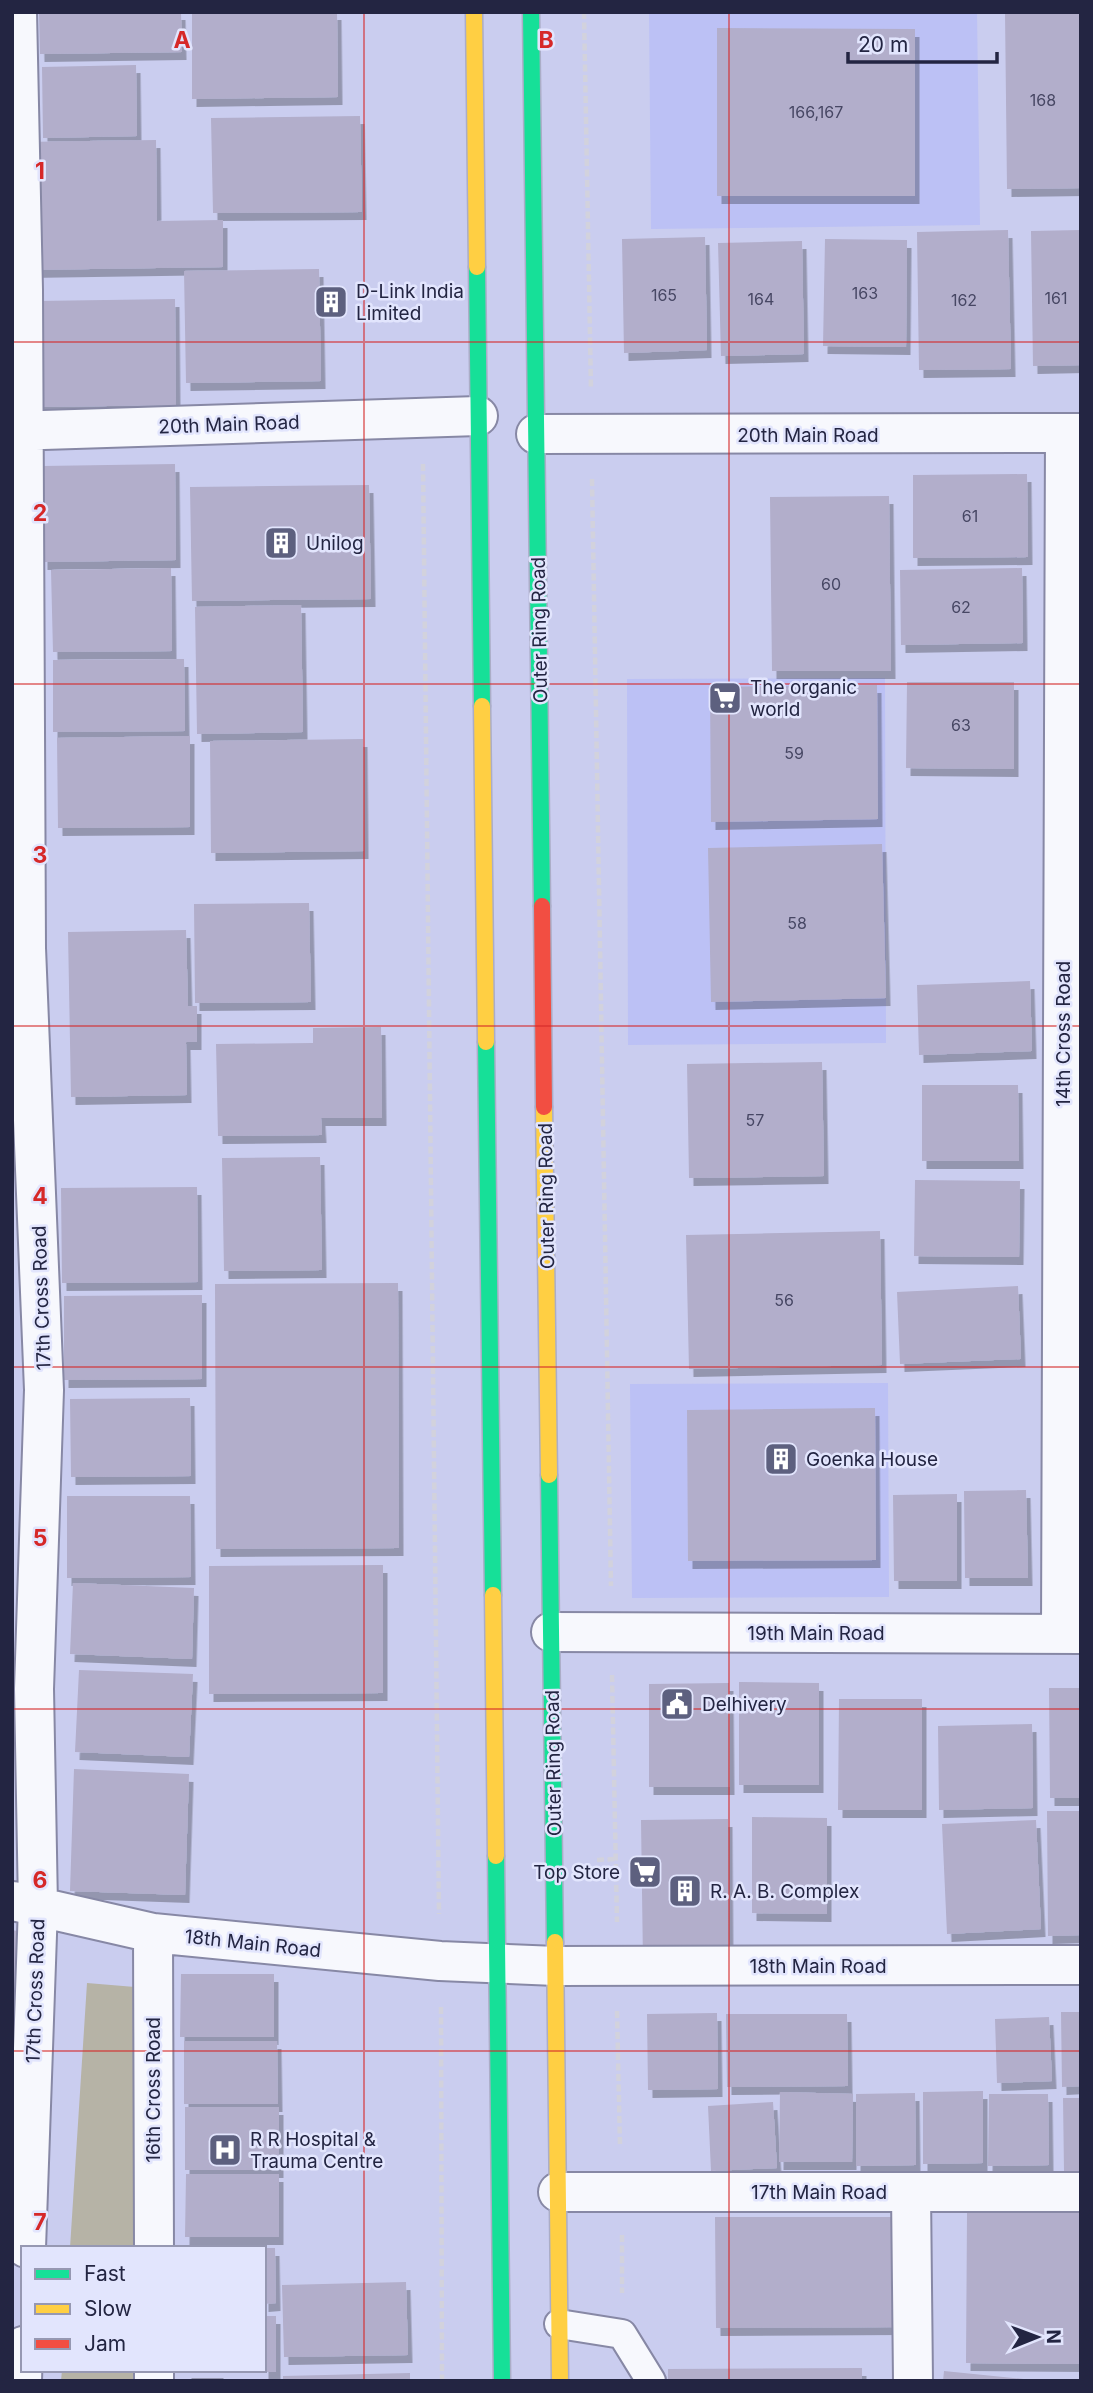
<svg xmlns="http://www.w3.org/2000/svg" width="1093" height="2393" viewBox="0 0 1093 2393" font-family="Inter,sans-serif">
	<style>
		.built { fill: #bcc1f5 }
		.green { fill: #b6b3a6 }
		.building { fill: #b2aecb; filter: url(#shadow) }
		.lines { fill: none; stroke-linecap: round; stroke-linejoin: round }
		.lane-casing { stroke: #8788a5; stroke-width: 32 }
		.street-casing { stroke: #8788a5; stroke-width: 42 }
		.fast-casing { stroke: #abadc7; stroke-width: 19 }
		.slow-casing { stroke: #abadc7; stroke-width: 19 }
		.jam-casing { stroke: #abadc7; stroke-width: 19 }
		.path { stroke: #d2d2dd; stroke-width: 4.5; stroke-dasharray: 7 3.5; stroke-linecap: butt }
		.lane { stroke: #f7f8fd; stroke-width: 28 }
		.street { stroke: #f7f8fd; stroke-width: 38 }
		.fast { stroke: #16e098; stroke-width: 16 }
		.slow { stroke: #ffcf43; stroke-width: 16 }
		.jam { stroke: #f24e42; stroke-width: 16 }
		.grid { fill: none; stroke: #d62828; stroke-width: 2; stroke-opacity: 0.55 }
		.labels { text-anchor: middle; stroke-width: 5; stroke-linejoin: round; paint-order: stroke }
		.number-label { font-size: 16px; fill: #474764 }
		.poi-label { font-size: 19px; fill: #232542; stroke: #e2e5fd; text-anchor: start }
		.street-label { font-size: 19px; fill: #232542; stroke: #e2e5fd }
		.grid-label { font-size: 23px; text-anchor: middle; font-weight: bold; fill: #d62828; stroke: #e2e5fd; stroke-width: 5; stroke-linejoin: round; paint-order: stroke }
	</style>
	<defs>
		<filter id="shadow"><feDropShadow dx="4.5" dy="8" stdDeviation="0" flood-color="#0004"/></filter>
	</defs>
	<rect width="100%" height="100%" fill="#cacdef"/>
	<path class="built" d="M649,12H977L980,225L651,229Z
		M885,678L886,1043L628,1045L627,679Z
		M888,1383L889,1597L632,1598L630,1384Z"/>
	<path class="green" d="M87,1983L135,1987L134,2248H70Z
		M62,2370H134V2381H61Z"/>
	<path class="building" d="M39,12H181L182,52L40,54Z
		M192,12H337L338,97L192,99Z
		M1005,12H1081V188L1007,189Z
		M717,28L915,29V196H717Z
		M136,65L137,136L43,138L42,67Z
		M360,116L362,212L213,213L211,118Z
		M156,140L157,221L223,220V267L24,270L22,142Z
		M1008,230L1011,369L919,370L917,232Z
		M1081,230V365L1033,366L1031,231Z
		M705,237L707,350L624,353L622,239Z
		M825,239L907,240L906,347L823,346Z
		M802,241L804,354L721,356L718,243Z
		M319,269L321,381L186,383L184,271Z
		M175,299L176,405L39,407L37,301Z
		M175,464L176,560L43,562L42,466Z
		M1027,474L1028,557L913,558V475Z
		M369,485L371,599L192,601L190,487Z
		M889,496L891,671H772L770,497Z
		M171,568L172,651L53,652L51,570Z
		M1022,568L1023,643L901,645L900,570Z
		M301,605L303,732L197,734L195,607Z
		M184,659L185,731L53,732V660Z
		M907,682H1014V769L906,768Z
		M877,685L878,819L711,822L710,687Z
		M190,736V827L58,828L57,738Z
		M363,739L364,851L211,853L210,741Z
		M882,844L886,998L711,1002L708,848Z
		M309,903L311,1002L195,1003L194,904Z
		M186,930L188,1006H197V1042H186L187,1095L71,1097L68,932Z
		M1030,981L1032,1051L919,1055L917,985Z
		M381,1027L382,1118H321L322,1135L218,1136L216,1044L313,1043V1028Z
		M822,1062L824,1176L689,1178L687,1064Z
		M922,1085H1018L1019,1161H922Z
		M320,1157L322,1270L224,1271L222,1158Z
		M915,1180L1020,1181L1019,1257L914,1256Z
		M197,1187L198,1282L62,1283L61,1188Z
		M880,1231L882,1365L689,1369L686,1235Z
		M398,1283L399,1548L216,1549L215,1284Z
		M1018,1286L1021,1359L900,1364L897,1292Z
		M202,1295V1379L64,1380V1296Z
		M190,1398L191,1476L71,1477L70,1399Z
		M875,1408L876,1560L688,1561L687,1410Z
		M1026,1490L1028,1578H965L964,1491Z
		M957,1494V1581H894L893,1495Z
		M67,1496H190L191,1577L67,1578Z
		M383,1565V1693L209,1694V1566Z
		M73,1583L194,1588L192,1659L70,1654Z
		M79,1670L193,1674L189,1757L75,1752Z
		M739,1682L819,1683V1785H739Z
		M729,1683L730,1787H649V1684Z
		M1049,1688H1081V1798H1050Z
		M839,1699H922V1810H838Z
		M1032,1724L1033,1808L939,1810L938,1726Z
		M74,1769L189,1774L185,1895L70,1891Z
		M1047,1811H1081V1935L1048,1936Z
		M752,1817L827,1818V1914L752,1913Z
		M728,1819L729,1962L643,1963L641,1820Z
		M1036,1820L1041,1929L947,1934L942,1824Z
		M12,1930L23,1932L14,2005H12Z
		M181,1974H274V2037H180Z
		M1061,2012H1081V2086L1062,2087Z
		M717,2013L718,2089L648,2090L647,2014Z
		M726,2014H847L848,2086L727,2087Z
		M1049,2017L1052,2081L997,2083L995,2019Z
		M184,2041H277L278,2104H184Z
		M983,2091V2163L923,2164V2092Z
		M780,2092L853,2094L852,2162H779Z
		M915,2093L916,2165L856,2166V2094Z
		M989,2094H1048L1049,2165L988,2166Z
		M1063,2098H1081V2172H1064Z
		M773,2102L777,2168L711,2171L708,2106Z
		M185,2107H279V2170H185Z
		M186,2174H279V2237H185Z
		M967,2213H1081V2364L966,2363Z
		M715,2217H899V2327L716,2328Z
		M264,2248H275L276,2303L264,2304Z
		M406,2282L408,2355L284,2357L282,2285Z
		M264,2316H276V2372H264Z
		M862,2368V2381H668V2369Z
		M187,2370H219V2373H187Z
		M944,2371L1024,2379V2381H943Z
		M410,2373V2381H283V2376Z"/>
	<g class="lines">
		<defs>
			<path id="lane" d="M559,2324L622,2334L651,2381"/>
			<path id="street" d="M17,12L23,290L26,948L44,1390L34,1689L38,1906L26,2248
				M12,431L478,416
				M536,434L1081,433
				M551,1632L1081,1634
				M1061,1634L1065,433
				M13,1901L153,1933L440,1961L556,1966L1081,1965
				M153,1933L154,2248
				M558,2192H1081
				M911,2192L913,2381
				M154,2370V2381
				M22,2381L23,2346"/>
			<path id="fast" d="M531,12L542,906
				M477,267L482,706
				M486,1042L493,1595
				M549,1475L555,1942
				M496,1856L502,2381"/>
			<path id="slow" d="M474,12L477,267
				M482,706L486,1042
				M544,1107L549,1475
				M493,1595L496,1856
				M555,1942L560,2381"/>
			<path id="jam" d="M542,906L544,1107"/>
		</defs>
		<use href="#lane" class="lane-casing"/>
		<use href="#street" class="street-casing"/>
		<use href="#fast" class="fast-casing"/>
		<use href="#slow" class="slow-casing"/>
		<use href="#jam" class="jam-casing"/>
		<path class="path" d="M584,12L591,389
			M423,464L439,1914
			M592,479L611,1586
			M612,1675L617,1922
			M597,1860L615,1859
			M441,2007L442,2381
			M617,2011L620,2146
			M622,2235V2293"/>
		<use href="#lane" class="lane"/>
		<use href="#street" class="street"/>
		<use href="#fast" class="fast"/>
		<use href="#slow" class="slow"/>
		<use href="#jam" class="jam"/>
	</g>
	<path class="grid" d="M364,12V2381M729,12V2381M12,342H1081M12,684H1081M12,1026H1081M12,1367H1081M12,1709H1081M12,2051H1081"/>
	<defs>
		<symbol id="building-square" viewBox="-11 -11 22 22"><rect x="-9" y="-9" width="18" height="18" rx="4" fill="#5d607f" stroke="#e2e5fd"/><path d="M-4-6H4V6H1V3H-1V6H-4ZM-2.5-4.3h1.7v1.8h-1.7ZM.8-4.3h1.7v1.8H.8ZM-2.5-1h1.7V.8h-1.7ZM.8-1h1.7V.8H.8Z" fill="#fff"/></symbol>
		<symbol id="supermarket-square" viewBox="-11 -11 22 22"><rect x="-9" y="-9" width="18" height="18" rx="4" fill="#5d607f" stroke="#e2e5fd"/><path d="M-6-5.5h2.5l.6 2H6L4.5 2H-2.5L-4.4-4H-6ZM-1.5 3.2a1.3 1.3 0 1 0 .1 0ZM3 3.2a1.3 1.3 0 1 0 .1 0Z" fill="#fff"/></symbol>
		<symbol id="civic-square" viewBox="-11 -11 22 22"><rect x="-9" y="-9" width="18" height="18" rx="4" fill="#5d607f" stroke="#e2e5fd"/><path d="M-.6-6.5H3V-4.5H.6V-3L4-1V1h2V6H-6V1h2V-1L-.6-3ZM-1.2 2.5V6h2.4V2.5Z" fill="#fff"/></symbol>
		<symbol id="hospital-square" viewBox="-11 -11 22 22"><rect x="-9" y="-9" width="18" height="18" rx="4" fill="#5d607f" stroke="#e2e5fd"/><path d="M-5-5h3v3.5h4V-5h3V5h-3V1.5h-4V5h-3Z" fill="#fff"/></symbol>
	</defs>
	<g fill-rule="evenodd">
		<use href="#building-square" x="312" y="283" width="38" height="38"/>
		<use href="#building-square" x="262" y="524" width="38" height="38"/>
		<use href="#supermarket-square" x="706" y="679" width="38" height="38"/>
		<use href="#building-square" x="762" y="1440" width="38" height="38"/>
		<use href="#civic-square" x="658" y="1685" width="38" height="38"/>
		<use href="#supermarket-square" x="626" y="1853" width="38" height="38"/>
		<use href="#building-square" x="666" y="1872" width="38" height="38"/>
		<use href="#hospital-square" x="206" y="2131" width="38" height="38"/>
	</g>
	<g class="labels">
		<g class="number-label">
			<text x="1043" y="106">168</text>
			<text x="816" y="118">166,167</text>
			<text x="865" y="299">163</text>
			<text x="664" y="301">165</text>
			<text x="1056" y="304">161</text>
			<text x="761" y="305">164</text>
			<text x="964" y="306">162</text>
			<text x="970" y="522">61</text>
			<text x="831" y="590">60</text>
			<text x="961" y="613">62</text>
			<text x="961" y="731">63</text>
			<text x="794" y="759">59</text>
			<text x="797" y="929">58</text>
			<text x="755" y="1126">57</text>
			<text x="784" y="1306">56</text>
		</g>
		<g class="poi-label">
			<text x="356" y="298">D-Link India<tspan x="356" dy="22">Limited</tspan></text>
			<text x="306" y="550">Unilog</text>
			<text x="750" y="694">The organic<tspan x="750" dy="22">world</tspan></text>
			<text x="806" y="1466">Goenka House</text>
			<text x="702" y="1711">Delhivery</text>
			<text x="620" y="1879" text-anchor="end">Top Store</text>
			<text x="710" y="1898">R. A. B. Complex</text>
			<text x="250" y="2146">R R Hospital &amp;<tspan x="250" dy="22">Trauma Centre</tspan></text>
		</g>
		<g class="street-label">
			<text transform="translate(229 424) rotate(-2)" y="7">20th Main Road</text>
			<text x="808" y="442">20th Main Road</text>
			<text transform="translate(539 630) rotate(-91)" y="7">Outer Ring Road</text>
			<text transform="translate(1063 1034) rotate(-90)" y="7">14th Cross Road</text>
			<text transform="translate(546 1196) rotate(-91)" y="7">Outer Ring Road</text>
			<text transform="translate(41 1298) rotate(-92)" y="7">17th Cross Road</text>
			<text x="816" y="1640">19th Main Road</text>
			<text transform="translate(553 1763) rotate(-91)" y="7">Outer Ring Road</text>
			<text transform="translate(253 1943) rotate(6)" y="7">18th Main Road</text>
			<text x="818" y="1973">18th Main Road</text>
			<text transform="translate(35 1991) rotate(-88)" y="7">17th Cross Road</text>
			<text transform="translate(153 2090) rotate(-90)" y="7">16th Cross Road</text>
			<text x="819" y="2199">17th Main Road</text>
		</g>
	</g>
	<g class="grid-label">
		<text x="182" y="48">A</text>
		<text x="546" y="48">B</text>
		<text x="40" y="179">1</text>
		<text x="40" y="521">2</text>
		<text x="40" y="863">3</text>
		<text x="40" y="1204">4</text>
		<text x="40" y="1546">5</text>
		<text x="40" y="1888">6</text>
		<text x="40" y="2230">7</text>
	</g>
	<rect width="1093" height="2393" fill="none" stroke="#232542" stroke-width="28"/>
	<rect x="21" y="2246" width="245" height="126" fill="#e2e5fd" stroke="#9698b2" stroke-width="2"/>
	<rect x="35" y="2269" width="35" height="10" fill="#16e098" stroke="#9698b2" stroke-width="2"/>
	<text x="84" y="2281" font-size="21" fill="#232542">Fast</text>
	<rect x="35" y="2304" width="35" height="10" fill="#ffcf43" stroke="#9698b2" stroke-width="2"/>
	<text x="84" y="2316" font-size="21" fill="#232542">Slow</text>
	<rect x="35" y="2339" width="35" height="10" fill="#f24e42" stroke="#9698b2" stroke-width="2"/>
	<text x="84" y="2351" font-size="21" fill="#232542">Jam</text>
	<g transform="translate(1037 2337) rotate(89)" stroke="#e2e5fd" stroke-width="5" paint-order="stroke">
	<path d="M0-5L12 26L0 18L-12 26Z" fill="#232542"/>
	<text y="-10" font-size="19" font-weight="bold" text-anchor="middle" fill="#232542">N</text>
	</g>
	<path d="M848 52v10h149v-10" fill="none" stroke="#232542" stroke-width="3.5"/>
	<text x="858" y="52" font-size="21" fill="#232542" stroke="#e2e5fd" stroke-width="5" paint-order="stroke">20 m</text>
</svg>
